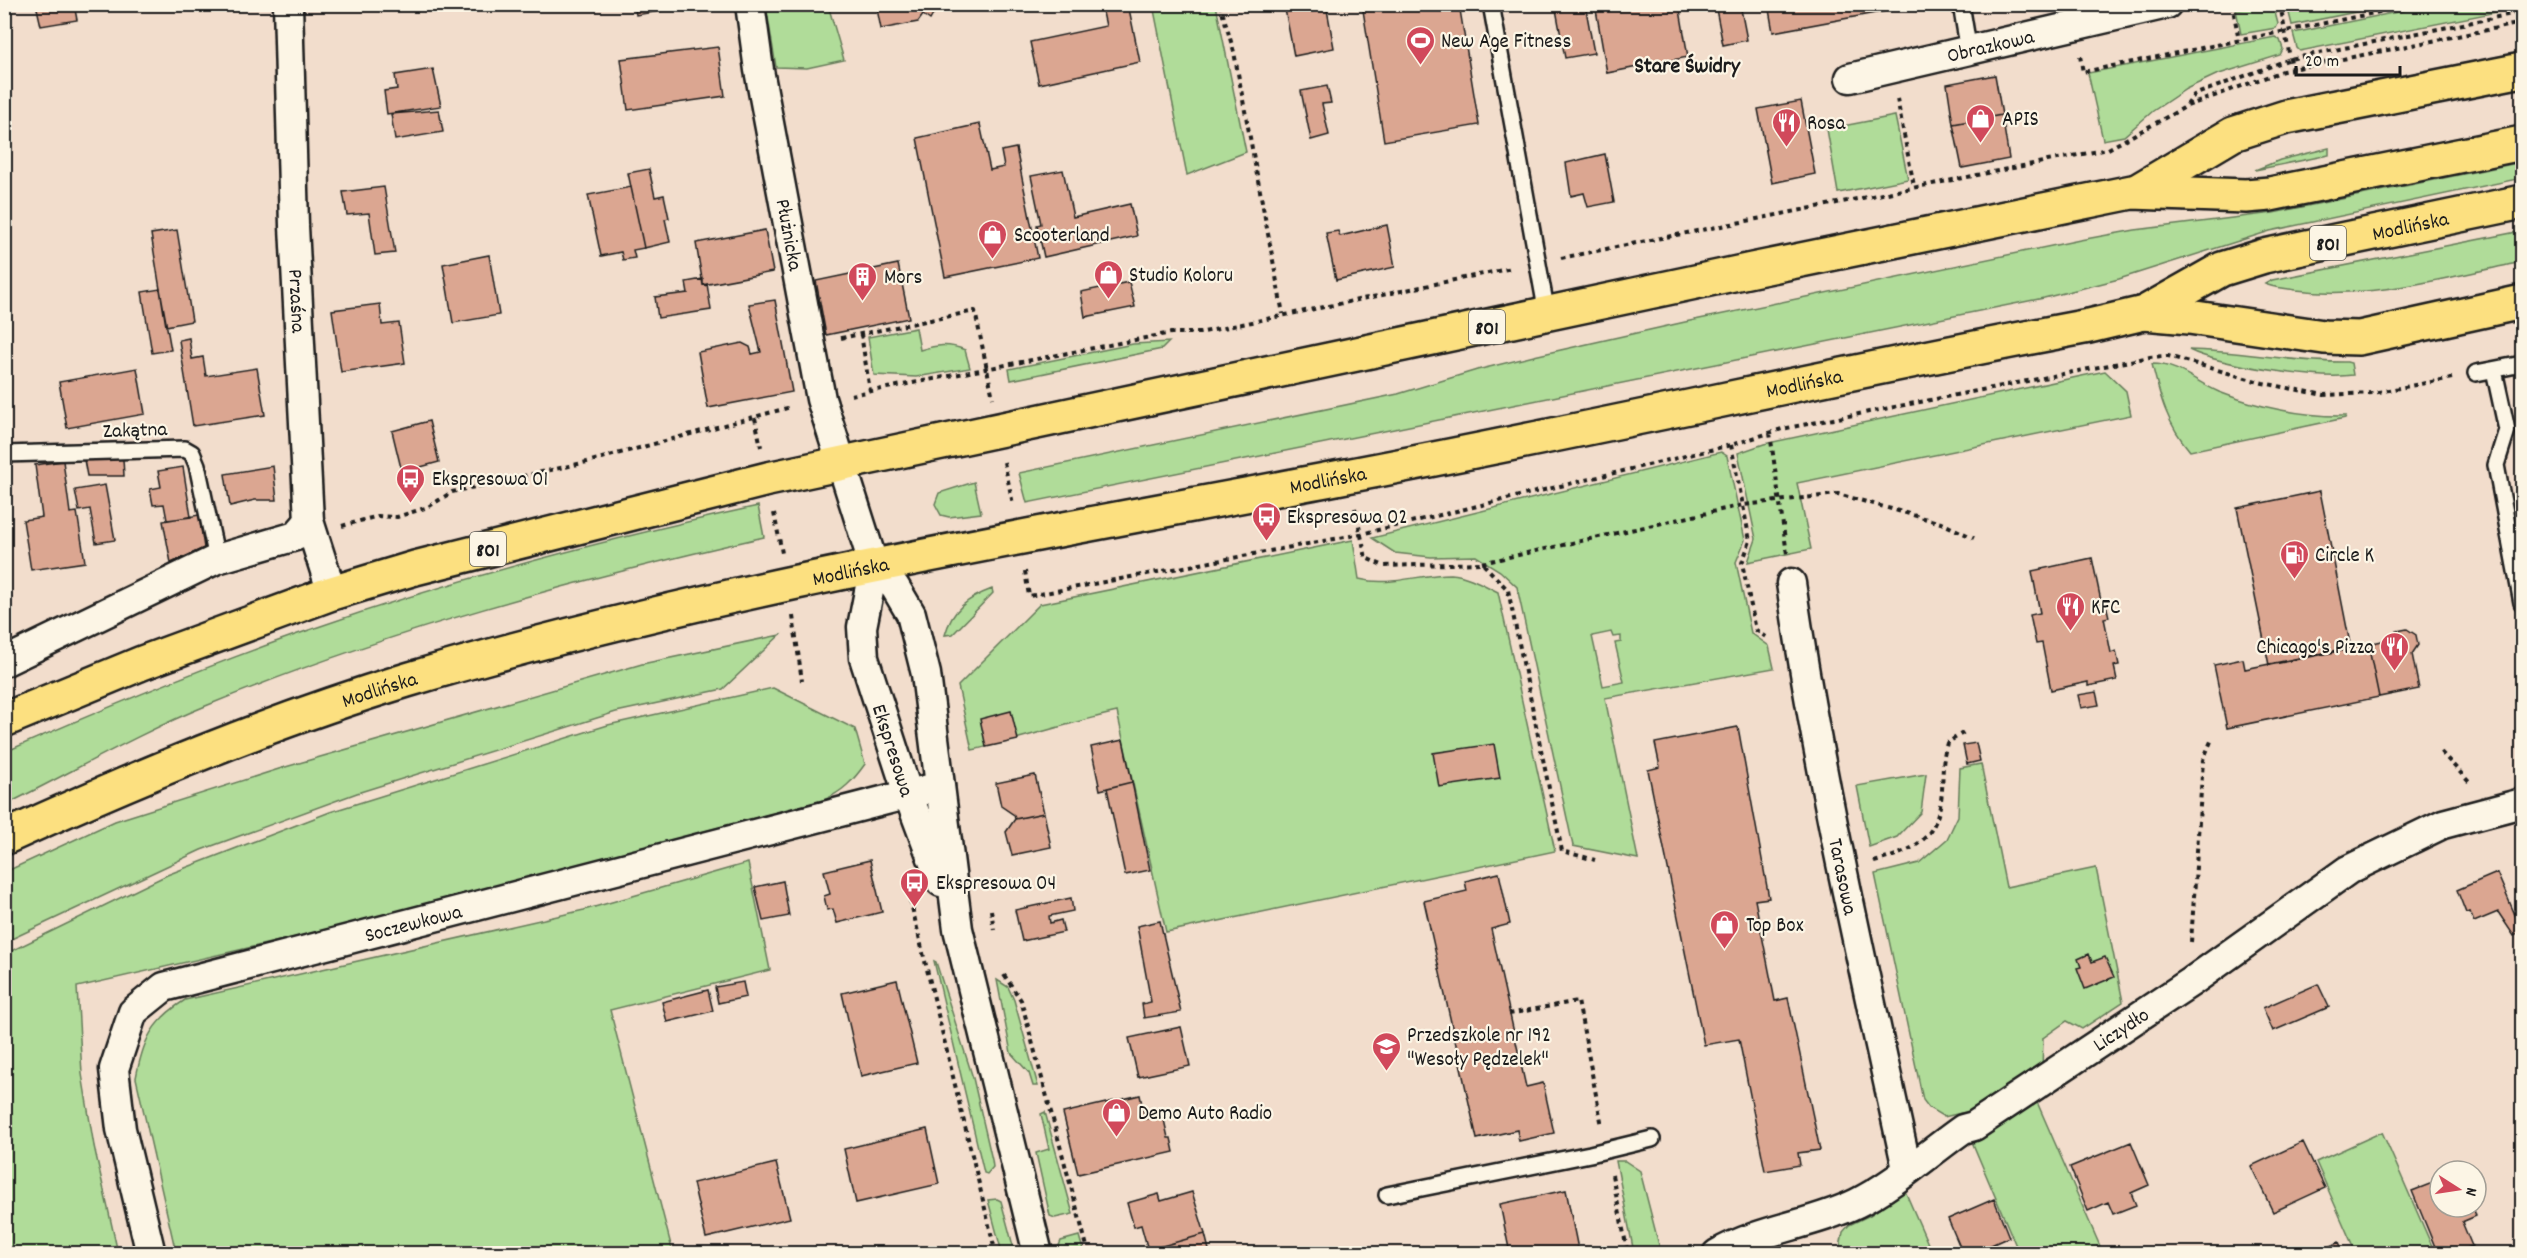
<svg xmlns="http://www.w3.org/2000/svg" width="2527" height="1258" viewBox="0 0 2527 1258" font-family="Dekko,sans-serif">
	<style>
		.green { fill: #b0dc99; stroke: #667c5a; stroke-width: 1.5; fill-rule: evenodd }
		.building { fill: #dba691; stroke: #1c1c1c; stroke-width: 1.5 }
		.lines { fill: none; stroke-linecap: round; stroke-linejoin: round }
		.service-casing { stroke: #1c1c1c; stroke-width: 20 }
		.minor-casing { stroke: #1c1c1c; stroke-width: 33 }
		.primary-casing { stroke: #1c1c1c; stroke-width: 38 }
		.path { stroke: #1c1c1c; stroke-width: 4; stroke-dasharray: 4.5 4.5; stroke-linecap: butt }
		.service { stroke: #fcf5e5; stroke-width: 15 }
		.minor { stroke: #fcf5e5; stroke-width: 28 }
		.primary { stroke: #fce080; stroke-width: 33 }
		.labels { text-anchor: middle; stroke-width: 4.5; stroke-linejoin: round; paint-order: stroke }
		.shield { fill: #fcf5e5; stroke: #5f5d58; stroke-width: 1.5 }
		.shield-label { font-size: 20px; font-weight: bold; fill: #1c1c1c }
		.poi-label { font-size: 21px; fill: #1c1c1c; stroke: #fcf5e5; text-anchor: start }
		.street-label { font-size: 21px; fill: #1c1c1c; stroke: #fcf5e5 }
		.neighbourhood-label { font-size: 22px; font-weight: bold; fill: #1c1c1c; stroke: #fcf5e5 }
	</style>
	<rect width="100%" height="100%" fill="#f2ddcc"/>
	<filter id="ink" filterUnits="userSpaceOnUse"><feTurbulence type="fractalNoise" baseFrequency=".0167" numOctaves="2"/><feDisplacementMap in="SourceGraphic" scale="12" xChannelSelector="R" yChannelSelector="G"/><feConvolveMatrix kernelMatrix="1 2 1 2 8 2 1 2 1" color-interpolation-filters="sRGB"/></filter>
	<g filter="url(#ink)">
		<path class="green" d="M2437,4H2522V7L2300,51L2297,48L2293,33Z
			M766,5H828L844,60L807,68L776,67Z
			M1153,5H1216L1246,152L1187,175Z
			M2261,5H2273L2278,24L2276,28L2241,34L2236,10Z
			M2287,5V4L2390,5L2292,25Z
			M2275,37L2280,40L2283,49L2280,55L2216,75L2186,89L2153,111L2124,136L2103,140L2088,73Z
			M1895,116L1908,179L1838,193L1827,129Z
			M2329,148V155L2255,170L2280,160Z
			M2522,162V178L2270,231L2119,279L2044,298L1027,503L1019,473L1398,394L1477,370L1534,356L1685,322L2080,240L2135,230L2273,213Z
			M2522,231V262C2448,277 2373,300 2296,290C2286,288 2274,288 2265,284L2272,280Z
			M916,328L920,350C937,345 948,343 965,350L970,368L916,377L874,375L868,337Z
			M1169,342L1162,349L1011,380L1009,369L1133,344Z
			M2189,350C2242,351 2295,363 2347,362L2351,363L2353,375C2319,380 2219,365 2189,350Z
			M2152,364C2178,364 2196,382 2219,392C2257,407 2304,417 2346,416L2345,418L2190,451C2167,424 2160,397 2152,364Z
			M2105,371L2126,391L2131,415L1797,483L1811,549L1748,562L1756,539L1738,453L1764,444Z
			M1721,452L1727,456L1745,540L1736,562L1751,633L1769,646L1774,668L1605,698L1638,859L1573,846L1517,587L1500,571L1476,556L1431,557L1395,553L1372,538ZM1611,632L1613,637L1621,636V642L1615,643L1624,682L1603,686L1592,636Z
			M974,482L981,513L949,517L941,515L935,504L939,493Z
			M758,506L764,537C575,580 388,631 208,705C139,733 72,772 5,805V752C105,708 208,665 312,629C458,578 607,539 758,506Z
			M1353,540L1359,579C1390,587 1419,574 1451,574C1467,575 1484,585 1498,592L1555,851L1166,932L1117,712C1068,723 1021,739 972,750L958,686L1040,604Z
			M992,589L993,593L953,634L945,635C952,609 968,598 992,589Z
			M780,635L723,689L616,712L357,793L201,850L5,942V872L115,821L282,768L642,664Z
			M773,688L855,729L865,764C853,781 843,791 824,800L327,930L77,987L82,1074L94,1146L118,1253L5,1254V954L167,875L330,812L608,725Z
			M1981,764L2006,887L2096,868L2123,1002L2082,1029L2067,1021L2043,1038L2042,1071L1970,1114L1961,1113L1944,1117L1929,1108L1923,1100L1875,874L1919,863L1947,839L1958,816L1960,768Z
			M1926,774L1921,812L1897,837L1869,847L1857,786Z
			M748,863L770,970L610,1010L673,1253H176L136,1078C143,1040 152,1021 185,1000L584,910Z
			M934,961L936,962L973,1078L992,1160L993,1167L987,1174L984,1173Z
			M997,980L1008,987L1014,1000L1038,1086H1033L1029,1073L1011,1053Z
			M2037,1102L2103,1253H2019L1973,1144Z
			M1045,1112L1073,1214L1055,1218L1050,1216L1036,1153L1049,1149L1041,1114Z
			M2382,1132L2435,1253H2356L2316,1162Z
			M1616,1161H1625L1640,1171L1661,1253H1634Z
			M1905,1191L1932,1253H1853L1850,1246L1839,1252L1843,1232L1849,1225L1870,1215Z
			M997,1199L1001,1201L1015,1253H1002L988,1200Z
			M1079,1236L1084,1253H1059L1058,1248L1061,1241Z"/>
		<path class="building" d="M36,4H74L77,20L41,26Z
			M634,4H690V6L636,15Z
			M876,4H945L942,9L938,6L930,20L923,15L918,22L881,29Z
			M1119,4H1128L1140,62L1039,84L1030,42L1106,26L1102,8Z
			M1284,4H1326L1334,48L1294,56Z
			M1362,4H1459L1479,125L1384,141Z
			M1555,4H1585L1594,53L1565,58Z
			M1595,4H1679L1688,57L1607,73Z
			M1715,4H1740L1747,40L1723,45Z
			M1768,4H1924L1773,32Z
			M718,47L725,96L628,110L621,59Z
			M433,69L441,106L387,114L384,91L397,89L395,75Z
			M1995,75L2002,115L1953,124L1947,84Z
			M1327,86L1331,103L1322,104L1329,135L1311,140L1301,91Z
			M1801,101L1815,174L1772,183L1758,109Z
			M439,110L443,132L395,140L391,114Z
			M2002,115L2009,159L1962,168L1953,124Z
			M980,124L990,170L1004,167L1001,151L1016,148L1038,258L945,277L917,138Z
			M1605,154L1614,202L1588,207L1584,193L1571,196L1566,163Z
			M649,169L655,197L664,195L669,218L665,219L670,242L644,248L628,173Z
			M1063,170L1073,217L1130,204L1137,236L1044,257L1037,225L1041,224L1031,176Z
			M384,187L395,253L375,255L369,213L347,215L343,192Z
			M631,187L644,248L633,250L635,258L623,260L621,252L601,256L588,195Z
			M1387,225L1395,267L1336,280L1326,233L1338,231L1340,236Z
			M177,230L192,321L166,326L151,234Z
			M765,230L773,272L703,285L696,243Z
			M489,255L499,315L453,323L443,264Z
			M898,264L909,318L826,335L816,281Z
			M703,279V285L707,284L711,310L658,318L655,297L688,293L686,282Z
			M1129,282L1135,307L1085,317L1081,292Z
			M160,289L171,350L152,353L142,292Z
			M775,300L792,392L708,408L698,352L742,343L750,347L752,354L761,352L749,304Z
			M380,304L382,325L399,323L405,363L341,372L332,310Z
			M189,338L192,359L203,357L206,376L257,368L265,415L193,426L179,340Z
			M137,368L145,414L67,428L59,382Z
			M429,421L439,462L402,472L392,431Z
			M123,459L124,476H87L84,460Z
			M63,461L70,513L77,512L85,562L31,570L23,520L42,517L35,465Z
			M273,466L277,500H255L230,506L225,474Z
			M183,467L191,517L167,520L164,504L153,505L150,489L161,487L158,471Z
			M105,485L115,540L96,543L90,509L79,511L75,490Z
			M2320,491L2351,649L2269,665L2237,508Z
			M199,515L204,548L171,563L163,521Z
			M2092,558L2101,601L2105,600L2109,617L2104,618L2111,653L2116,651L2119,665L2114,666L2117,680L2088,686V682L2051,690L2042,643L2036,644L2030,615L2040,613L2032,571Z
			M2407,629L2416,635L2418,645L2412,654L2419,689L2379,697L2368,644L2391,639L2397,631Z
			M2368,644L2379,697L2227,728L2214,665L2243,659L2245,669Z
			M2096,692L2099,705L2081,708L2078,695Z
			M1011,711L1018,740L986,747L980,719Z
			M1738,727L1769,898L1755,900L1775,1001L1788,998L1820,1150L1798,1153L1800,1165L1765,1171L1739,1039L1704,1045L1648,770L1660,767L1655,743Z
			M1123,740L1132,782L1100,790L1091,747Z
			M1976,743L1980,761L1967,764L1963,745Z
			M1494,744L1500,778L1439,787L1433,753Z
			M1035,775L1044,813L1015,819L1014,815L1001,806L996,783Z
			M1132,782L1150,870L1125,875L1107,788Z
			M1044,813L1051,847L1012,855L1006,832L1015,819Z
			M870,860L882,912L837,923L833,909L827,910L824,896L830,894L824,871Z
			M1499,873L1510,924L1491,929L1526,1087L1543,1083L1554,1133L1519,1141L1517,1130L1477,1139L1424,901L1467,891L1465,881Z
			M2497,873L2522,931L2514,936L2498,912L2474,922L2470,912L2466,913L2457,890Z
			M783,881L789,916L763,921L755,887Z
			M1071,898L1073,911L1049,916L1050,923L1061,920L1064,932L1022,941L1015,910Z
			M1160,921L1181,1012L1144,1018L1142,1004L1151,1002L1137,926Z
			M2089,954L2092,962L2105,957L2114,977L2085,989L2077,968L2081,967L2078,959Z
			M897,980L917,1063L861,1076L842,993Z
			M743,982L746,997L718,1003L715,987Z
			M2318,984L2329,1007L2273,1031L2263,1008Z
			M708,990L713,1011L667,1022L662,1002Z
			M1181,1027L1190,1066L1138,1077L1129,1038Z
			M1140,1095L1145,1119L1163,1115L1168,1138H1171L1174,1152L1078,1174L1063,1113Z
			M927,1129L939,1184L856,1203L844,1149Z
			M2131,1142L2149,1185L2131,1193L2136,1205L2113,1214L2108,1202L2088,1211L2070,1167Z
			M2303,1142L2325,1188L2273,1212L2251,1166Z
			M776,1163L790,1218L706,1238L693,1183Z
			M2440,1180V1207H2473L2476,1216L2462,1222L2472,1246L2454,1254H2438L2412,1191Z
			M1566,1190L1579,1254H1510L1500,1204Z
			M1192,1192L1205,1234L1148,1250L1141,1225L1134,1227L1127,1203L1159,1194L1161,1201Z
			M1994,1199L2009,1237L1971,1254H1963L1948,1219Z
			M1205,1234L1210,1254H1149L1148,1250Z
			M2339,1242L2344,1254H2324L2323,1250Z"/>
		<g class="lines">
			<defs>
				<path id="service" d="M1491,4L1547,314
					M1961,4L1969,52
					M2494,370L2507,430L2496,465L2522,603
					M2476,373L2522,364
					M4,454L185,449L192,453L197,465L217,559
					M1387,1195L1590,1154L1652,1139"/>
				<g id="minor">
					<path id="s1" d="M288,4L294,226L309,521L332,593"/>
					<path id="s2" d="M750,4L759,70L821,399L874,566L895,587L911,614L926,674L958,929L1038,1254"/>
					<path id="s3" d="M1850,78L2167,4"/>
					<path id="s4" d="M874,566L862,627L864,658L908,794L941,882"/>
					<path id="s5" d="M1791,583C1819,780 1865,974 1907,1169"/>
					<path d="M4,662L217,559L296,536L309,521"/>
					<path id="s6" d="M151,1254L121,1129L114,1069L133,1012L164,987L940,786"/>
					<path id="s7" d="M1717,1254C1760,1229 1812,1225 1857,1203C1891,1187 1930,1152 1963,1129L1974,1126L2191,982L2348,870L2443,824L2522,803"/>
				</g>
				<g id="primary">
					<path d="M2137,191L2233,134L2286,117L2522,70"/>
					<path d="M2144,313L2189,317L2324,337L2359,338L2522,302"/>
					<path d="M4,720L142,663L332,593L415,568L768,479L1752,270L2132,192L2246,196L2270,194L2522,143"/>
					<path id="s8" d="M4,838C135,778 269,722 407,680C711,589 1025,537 1336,478C1588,431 1837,373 2089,326L2144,313L2222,269L2264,256L2522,202"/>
				</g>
			</defs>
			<use href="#service" class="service-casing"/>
			<use href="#minor" class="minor-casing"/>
			<use href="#primary" class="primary-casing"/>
			<path class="path" d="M1220,4L1234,52L1283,314
				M2232,4L2239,40
				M2280,4L2292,69
				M2080,56L2083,72L2419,4
				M1897,99L1914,186
				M2187,105L2194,95L2290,59L2522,12
				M1561,258L2108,149L2187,106L2283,71L2522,23
				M861,334L870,391
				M841,338L975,311L993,398
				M851,395L1171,333H1199L1512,268
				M755,418L761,447
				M1770,433L1787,554
				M1731,445L1750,541L1742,563L1756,630L1766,637
				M1004,462L1013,504
				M1355,508L1366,558L1384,566L1482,563L1508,590L1562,851L1595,860
				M774,513L782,553
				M342,526L378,516L397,517L428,507L452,492L587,462L791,407
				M1482,563L1743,505L1838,494L1941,523L1974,538
				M1025,571L1029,596L1361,534L1731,445L1782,429L2150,357L2168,356L2263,383L2324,395L2373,393L2452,378
				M793,616L802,681
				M2441,752L2471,784
				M1874,862C1917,850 1939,838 1942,790C1943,773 1942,760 1947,743L1966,731
				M908,891L996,1254
				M991,910L994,930
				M2191,942L2203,760L2212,739
				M1004,975L1021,1000L1089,1254
				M1509,1014L1578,1001L1602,1126
				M1612,1175L1628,1254"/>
			<use href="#service" class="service"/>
			<use href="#minor" class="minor"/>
			<use href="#primary" class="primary"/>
		</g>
	</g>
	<defs>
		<symbol id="stadium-pin" viewBox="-11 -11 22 30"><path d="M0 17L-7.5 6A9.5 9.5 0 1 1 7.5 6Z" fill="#d1495b" stroke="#fcf5e5"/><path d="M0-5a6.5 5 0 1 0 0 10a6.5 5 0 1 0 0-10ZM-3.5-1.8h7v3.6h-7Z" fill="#fff"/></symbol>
		<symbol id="shop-pin" viewBox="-11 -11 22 30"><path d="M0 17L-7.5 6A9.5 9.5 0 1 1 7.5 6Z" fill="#d1495b" stroke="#fcf5e5"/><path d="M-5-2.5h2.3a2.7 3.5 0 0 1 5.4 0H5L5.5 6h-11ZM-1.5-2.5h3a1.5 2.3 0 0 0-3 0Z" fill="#fff"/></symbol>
		<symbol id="restaurant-pin" viewBox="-11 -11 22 30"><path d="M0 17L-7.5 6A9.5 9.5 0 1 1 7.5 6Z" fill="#d1495b" stroke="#fcf5e5"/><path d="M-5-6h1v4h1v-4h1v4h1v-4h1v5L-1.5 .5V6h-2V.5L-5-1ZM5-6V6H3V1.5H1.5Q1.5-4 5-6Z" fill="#fff"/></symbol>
		<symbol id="building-pin" viewBox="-11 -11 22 30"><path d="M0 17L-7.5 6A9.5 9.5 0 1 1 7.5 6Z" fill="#d1495b" stroke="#fcf5e5"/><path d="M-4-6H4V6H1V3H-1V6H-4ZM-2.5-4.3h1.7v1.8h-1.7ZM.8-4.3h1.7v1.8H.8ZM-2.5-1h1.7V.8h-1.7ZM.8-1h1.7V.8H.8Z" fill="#fff"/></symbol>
		<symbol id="bus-pin" viewBox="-11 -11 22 30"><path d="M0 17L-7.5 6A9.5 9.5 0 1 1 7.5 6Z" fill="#d1495b" stroke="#fcf5e5"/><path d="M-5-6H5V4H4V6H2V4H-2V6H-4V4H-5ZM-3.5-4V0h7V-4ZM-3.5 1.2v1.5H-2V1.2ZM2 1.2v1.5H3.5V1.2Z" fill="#fff"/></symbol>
		<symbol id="fuel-pin" viewBox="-11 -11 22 30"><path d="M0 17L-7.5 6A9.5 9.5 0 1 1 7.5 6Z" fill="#d1495b" stroke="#fcf5e5"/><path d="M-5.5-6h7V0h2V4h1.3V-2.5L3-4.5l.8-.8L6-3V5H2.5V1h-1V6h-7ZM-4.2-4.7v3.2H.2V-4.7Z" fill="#fff"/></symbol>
		<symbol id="school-pin" viewBox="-11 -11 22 30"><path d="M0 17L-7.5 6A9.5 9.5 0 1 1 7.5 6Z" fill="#d1495b" stroke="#fcf5e5"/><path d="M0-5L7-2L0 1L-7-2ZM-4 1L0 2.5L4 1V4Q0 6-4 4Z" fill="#fff"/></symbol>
	</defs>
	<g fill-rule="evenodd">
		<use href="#stadium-pin" x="1404" y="24" width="33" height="45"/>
		<use href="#shop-pin" x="1964" y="102" width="33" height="45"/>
		<use href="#restaurant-pin" x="1770" y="106" width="33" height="45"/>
		<use href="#shop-pin" x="976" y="218" width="33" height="45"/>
		<use href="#shop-pin" x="1092" y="258" width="33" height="45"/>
		<use href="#building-pin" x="846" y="260" width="33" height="45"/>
		<use href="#bus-pin" x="394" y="462" width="33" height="45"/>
		<use href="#bus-pin" x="1250" y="500" width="33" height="45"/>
		<use href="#fuel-pin" x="2278" y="538" width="33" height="45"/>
		<use href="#restaurant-pin" x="2054" y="590" width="33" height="45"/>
		<use href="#restaurant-pin" x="2378" y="630" width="33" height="45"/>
		<use href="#bus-pin" x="898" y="866" width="33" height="45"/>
		<use href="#shop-pin" x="1708" y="908" width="33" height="45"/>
		<use href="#school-pin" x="1370" y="1030" width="33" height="45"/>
		<use href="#shop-pin" x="1100" y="1096" width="33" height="45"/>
	</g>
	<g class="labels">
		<g class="shield">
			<rect x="2310" y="226" width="36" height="34" rx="4.5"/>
			<rect x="1469" y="310" width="36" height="34" rx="4.5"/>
			<rect x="470" y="532" width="36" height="34" rx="4.5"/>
		</g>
		<g class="shield-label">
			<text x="2328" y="250">801</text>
			<text x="1487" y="334">801</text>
			<text x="488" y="556">801</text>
		</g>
		<g class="poi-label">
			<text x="1441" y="47">New Age Fitness</text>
			<text x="2002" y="125">APIS</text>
			<text x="1807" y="129">Rosa</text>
			<text x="1014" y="241">Scooterland</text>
			<text x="1129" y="281">Studio Koloru</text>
			<text x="884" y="283">Mors</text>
			<text x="432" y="485">Ekspresowa 01</text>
			<text x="1287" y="523">Ekspresowa 02</text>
			<text x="2315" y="561">Circle K</text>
			<text x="2091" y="613">KFC</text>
			<text x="2374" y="653" text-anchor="end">Chicago's Pizza</text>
			<text x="936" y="889">Ekspresowa 04</text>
			<text x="1746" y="931">Top Box</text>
			<text x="1407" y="1041">Przedszkole nr 192<tspan x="1407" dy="24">"Wesoły Pędzelek"</tspan></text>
			<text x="1138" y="1119">Demo Auto Radio</text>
		</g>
		<g class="street-label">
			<text dy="7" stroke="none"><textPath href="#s3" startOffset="144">Obrazkowa</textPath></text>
			<text dy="7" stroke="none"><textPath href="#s8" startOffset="2492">Modlińska</textPath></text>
			<text dy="7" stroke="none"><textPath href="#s2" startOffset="234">Płużnicka</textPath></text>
			<text dy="7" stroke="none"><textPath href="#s1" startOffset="297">Przaśna</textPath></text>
			<text dy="7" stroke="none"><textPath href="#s8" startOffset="1862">Modlińska</textPath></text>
			<text transform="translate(135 429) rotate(-2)" y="7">Zakątna</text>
			<text dy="7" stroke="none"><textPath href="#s8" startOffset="1376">Modlińska</textPath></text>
			<text dy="7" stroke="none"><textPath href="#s8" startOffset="890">Modlińska</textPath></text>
			<text dy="7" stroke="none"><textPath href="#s8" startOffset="404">Modlińska</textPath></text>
			<text dy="7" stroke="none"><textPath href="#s4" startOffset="190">Ekspresowa</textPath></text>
			<text dy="7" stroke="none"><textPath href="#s5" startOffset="298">Tarasowa</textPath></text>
			<text dy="7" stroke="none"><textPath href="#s6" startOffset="546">Soczewkowa</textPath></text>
			<text dy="7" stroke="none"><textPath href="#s7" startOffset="466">Liczydło</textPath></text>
		</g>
		<g class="neighbourhood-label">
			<text x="1687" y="72">Stare Świdry</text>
		</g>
	</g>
	<rect width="2527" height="1258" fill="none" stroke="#fcf5e5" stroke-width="24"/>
	<rect x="12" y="12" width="2503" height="1234" fill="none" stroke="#1c1c1c" stroke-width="2" filter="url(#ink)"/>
	<g transform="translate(2458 1189) rotate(102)"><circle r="28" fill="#fcf5e5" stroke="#a29e95" stroke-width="1.5"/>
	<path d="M0-4.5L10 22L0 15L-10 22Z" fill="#d1495b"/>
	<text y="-9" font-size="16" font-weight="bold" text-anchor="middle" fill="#1c1c1c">N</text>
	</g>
	<path d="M2296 66v9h104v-9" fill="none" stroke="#1c1c1c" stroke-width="3"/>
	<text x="2305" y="66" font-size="18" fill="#1c1c1c" stroke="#fcf5e5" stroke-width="4.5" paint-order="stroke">20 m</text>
</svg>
